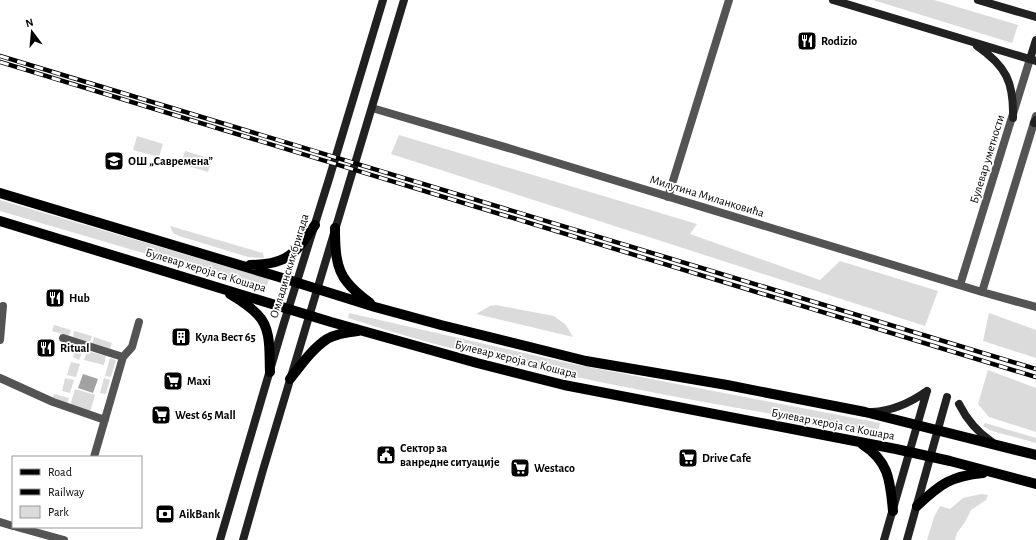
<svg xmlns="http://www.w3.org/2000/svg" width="1036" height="540" viewBox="0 0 1036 540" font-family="'Alegreya Sans',sans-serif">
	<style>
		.green { fill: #dbdbdb }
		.water { fill: #a2a2a2 }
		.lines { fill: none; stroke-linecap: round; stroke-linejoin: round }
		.street { stroke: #545454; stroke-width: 8 }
		.secondary { stroke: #212121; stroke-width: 8 }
		.primary { stroke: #000; stroke-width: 10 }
		.rail-casing { stroke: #000; stroke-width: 4.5 }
		.rail { stroke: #fff; stroke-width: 3; stroke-dasharray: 9; stroke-linecap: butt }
		.labels { text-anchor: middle; stroke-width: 3.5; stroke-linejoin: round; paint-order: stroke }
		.poi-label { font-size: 12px; font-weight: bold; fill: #000; stroke: #fff; text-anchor: start }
		.street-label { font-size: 12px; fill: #000; stroke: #fff }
	</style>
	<rect width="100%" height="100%" fill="#fff"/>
	<path class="green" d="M873,0H934L1018,25L1012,43Z
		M399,135L697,224L690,234L820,280L840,261L938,291L925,326L391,154Z
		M137,136L163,144L159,157L133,150Z
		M185,151L212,159L208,172L181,164Z
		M0,200L269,279L266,289L0,211Z
		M170,226L263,253L264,258L248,257L179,236L173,233Z
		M496,305L554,316L566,325L573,337L476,314L490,306Z
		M349,313L568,363L880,423L878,432C730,407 580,382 435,344C405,336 377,327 348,318Z
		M989,313L1036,330V358L983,341Z
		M54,325L71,330L69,336L52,331Z
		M74,331L92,336L90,342L73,337Z
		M94,337L112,343L110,349L92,344Z
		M76,348L83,350L79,360L73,357Z
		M87,351L106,356L104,365L84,360Z
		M110,358L116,360L111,377L105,376Z
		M71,362L80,364L76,377L67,375Z
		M988,370L1036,388V432L989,417L978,404Z
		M65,378L74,380L70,393L62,391Z
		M104,378L110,380L106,394L100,393Z
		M75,389L95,395L90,412L70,406Z
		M54,394L69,398L67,405L52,400Z
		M985,423L1036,438V443L992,431L983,426Z
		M981,494L988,495L986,500L971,510L965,522L957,533L955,540H927L934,517L940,506L950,509L963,498Z"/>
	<path class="water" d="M83,374L98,379L93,393L78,388Z"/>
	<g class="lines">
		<path class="street" d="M372,108L515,150L982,292L1036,307
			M668,197L729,0
			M960,285L1030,59
			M982,292L1036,116
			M63,338L123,357
			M0,340L3,306
			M0,378L53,402L105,420
			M94,457L123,357L132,347L139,322
			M0,522L13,526
			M17,527L64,540"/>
		<path class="secondary" d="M833,0L1036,61
			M978,0L1036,17
			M977,46C1006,66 1014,82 1013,118
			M1030,59L1036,40
			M1034,123L1036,120
			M959,404C967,420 977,432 992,442
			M872,412C893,411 910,403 927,391
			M220,540L283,326L329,179L383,0
			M243,540L263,470L404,0
			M884,540L927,391
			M907,540L947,397"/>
		<path class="primary" d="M0,193L279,277L375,307L441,325L586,361L727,385L865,412L1036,455
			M0,221L331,322L477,363L564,385L896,449L950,461L1036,484
			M335,228C335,246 335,268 347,282C353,290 362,297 370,303
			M250,265C287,265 295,254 315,225
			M230,294C240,300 250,306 258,315C272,329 269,354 270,372
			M290,379C301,365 312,349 327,339C336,334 348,332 358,331
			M862,444C890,462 890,482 893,511
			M917,506C940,484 951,476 983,473"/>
		<defs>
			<path id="rail" d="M0,56L1036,369
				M0,62L1036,377"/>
		</defs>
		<use href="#rail" class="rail-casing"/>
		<use href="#rail" class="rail"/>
	</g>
	<defs>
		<symbol id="restaurant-square" viewBox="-11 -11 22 22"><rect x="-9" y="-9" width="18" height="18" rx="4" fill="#000" stroke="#fff"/><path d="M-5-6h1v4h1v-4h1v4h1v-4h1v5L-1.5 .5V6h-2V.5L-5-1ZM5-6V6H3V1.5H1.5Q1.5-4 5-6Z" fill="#fff"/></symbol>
		<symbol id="school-square" viewBox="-11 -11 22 22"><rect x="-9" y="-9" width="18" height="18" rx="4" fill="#000" stroke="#fff"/><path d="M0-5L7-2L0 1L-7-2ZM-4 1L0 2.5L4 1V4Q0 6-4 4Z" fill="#fff"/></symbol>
		<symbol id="building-square" viewBox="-11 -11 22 22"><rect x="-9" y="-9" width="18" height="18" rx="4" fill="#000" stroke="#fff"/><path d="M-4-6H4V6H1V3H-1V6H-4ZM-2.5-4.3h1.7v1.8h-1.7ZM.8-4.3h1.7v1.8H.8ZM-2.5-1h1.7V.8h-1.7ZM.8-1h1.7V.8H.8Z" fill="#fff"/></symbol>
		<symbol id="supermarket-square" viewBox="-11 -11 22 22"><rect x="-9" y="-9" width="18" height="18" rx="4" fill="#000" stroke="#fff"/><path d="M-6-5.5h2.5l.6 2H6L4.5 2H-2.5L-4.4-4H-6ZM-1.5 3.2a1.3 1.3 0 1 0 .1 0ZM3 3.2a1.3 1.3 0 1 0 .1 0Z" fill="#fff"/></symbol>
		<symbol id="civic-square" viewBox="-11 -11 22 22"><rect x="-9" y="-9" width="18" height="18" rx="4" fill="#000" stroke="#fff"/><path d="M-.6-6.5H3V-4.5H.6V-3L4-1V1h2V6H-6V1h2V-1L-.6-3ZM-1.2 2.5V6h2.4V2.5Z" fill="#fff"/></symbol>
		<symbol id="bank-square" viewBox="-11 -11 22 22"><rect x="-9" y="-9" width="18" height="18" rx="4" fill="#000" stroke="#fff"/><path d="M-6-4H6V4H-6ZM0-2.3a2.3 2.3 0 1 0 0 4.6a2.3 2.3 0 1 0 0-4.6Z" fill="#fff"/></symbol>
	</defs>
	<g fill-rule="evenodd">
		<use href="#restaurant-square" x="796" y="30" width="22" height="22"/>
		<use href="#school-square" x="103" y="150" width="22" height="22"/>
		<use href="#restaurant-square" x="44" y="287" width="22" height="22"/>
		<use href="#building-square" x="170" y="326" width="22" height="22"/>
		<use href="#restaurant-square" x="35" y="337" width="22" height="22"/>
		<use href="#supermarket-square" x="162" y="370" width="22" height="22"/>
		<use href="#supermarket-square" x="150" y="404" width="22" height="22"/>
		<use href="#civic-square" x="375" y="444" width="22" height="22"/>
		<use href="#supermarket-square" x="677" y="447" width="22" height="22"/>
		<use href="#supermarket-square" x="509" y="457" width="22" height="22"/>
		<use href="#bank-square" x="154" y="503" width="22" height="22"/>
	</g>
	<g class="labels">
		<g class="poi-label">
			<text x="821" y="45">Rodizio</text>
			<text x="128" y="165">ОШ „Савремена”</text>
			<text x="69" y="302">Hub</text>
			<text x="195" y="341">Кула Вест 65</text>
			<text x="60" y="352">Ritual</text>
			<text x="187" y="385">Maxi</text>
			<text x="175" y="419">West 65 Mall</text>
			<text x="400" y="452">Сектор за<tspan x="400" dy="14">ванредне ситуације</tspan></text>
			<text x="702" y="462">Drive Cafe</text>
			<text x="534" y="472">Westaco</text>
			<text x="179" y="518">AikBank</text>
		</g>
		<g class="street-label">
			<text transform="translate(987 159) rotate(-73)" y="4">Булевар уметности</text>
			<text transform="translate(707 196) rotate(17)" y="4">Милутина Миланковића</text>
			<text transform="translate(289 266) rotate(-73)" y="4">Омладинских бригада</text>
			<text transform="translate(206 270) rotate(17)" y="4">Булевар хероја са Кошара</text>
			<text transform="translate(516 359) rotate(14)" y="4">Булевар хероја са Кошара</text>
			<text transform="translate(833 424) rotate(11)" y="4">Булевар хероја са Кошара</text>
		</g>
	</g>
	<rect x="12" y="456" width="130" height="72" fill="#ffffff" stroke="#999999"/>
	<rect x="20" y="469" width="20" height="6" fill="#000000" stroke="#999999"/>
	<text x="48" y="476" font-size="12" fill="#000000">Road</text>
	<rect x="20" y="489" width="20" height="6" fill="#000000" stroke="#999999"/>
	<text x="48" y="496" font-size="12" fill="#000000">Railway</text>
	<rect x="20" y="506" width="20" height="12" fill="#dbdbdb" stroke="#999999"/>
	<text x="48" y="516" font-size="12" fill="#000000">Park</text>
	<g transform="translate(32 32) rotate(344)" stroke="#ffffff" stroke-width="3" paint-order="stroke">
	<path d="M0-3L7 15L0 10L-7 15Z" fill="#000000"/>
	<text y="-6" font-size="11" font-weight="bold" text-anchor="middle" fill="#000000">N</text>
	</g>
</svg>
